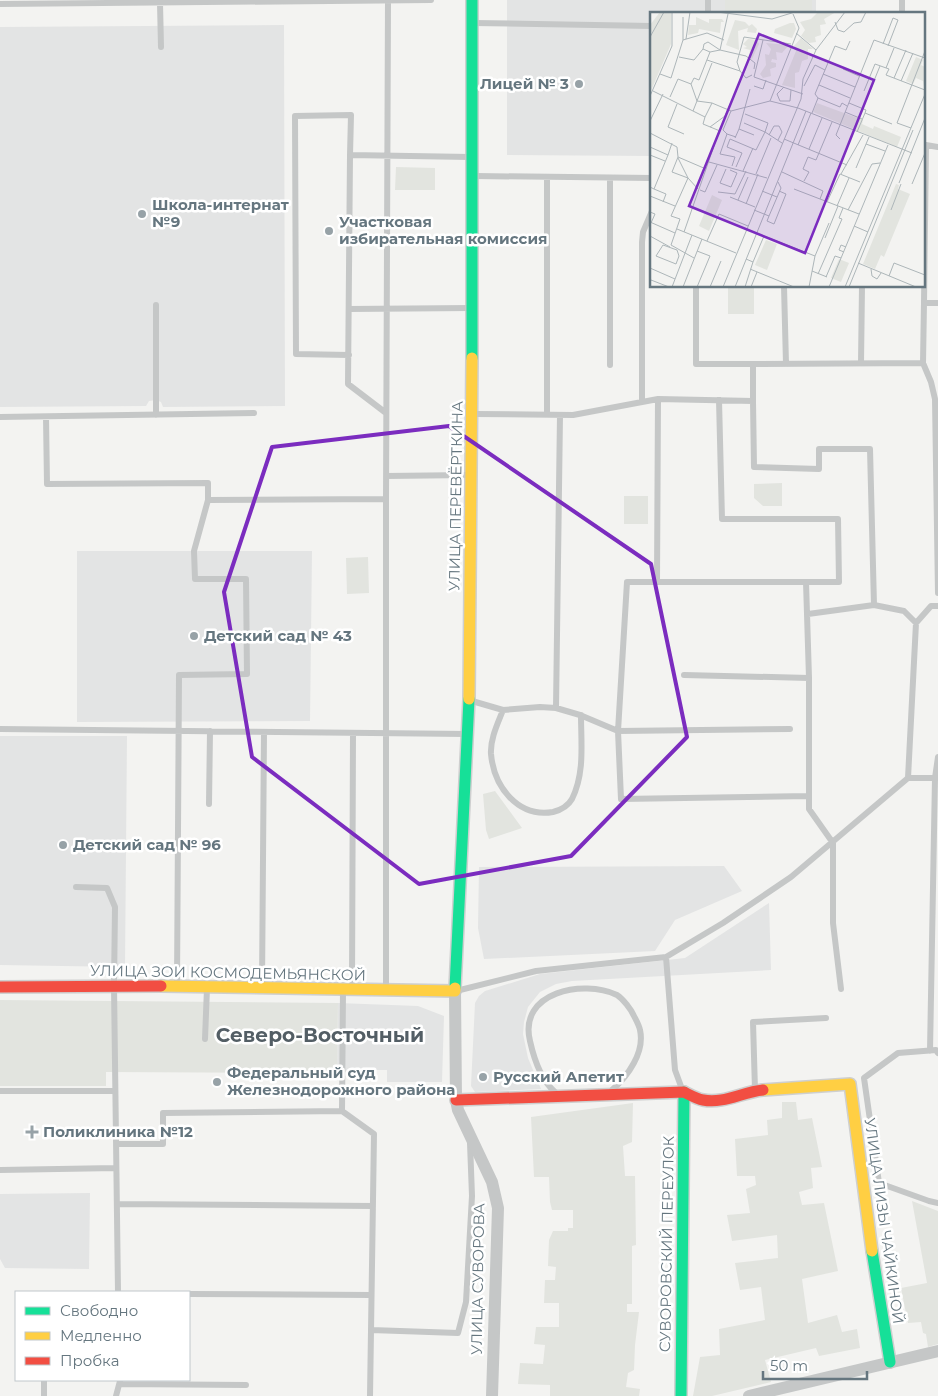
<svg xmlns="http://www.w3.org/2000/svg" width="938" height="1396" viewBox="0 0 938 1396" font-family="Montserrat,sans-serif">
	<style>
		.built { fill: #e3e4e4 }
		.green { fill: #e2e4df }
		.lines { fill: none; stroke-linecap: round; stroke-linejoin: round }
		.fast-casing { stroke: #cecfcf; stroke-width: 14 }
		.slow-casing { stroke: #cecfcf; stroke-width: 14 }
		.jam-casing { stroke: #cecfcf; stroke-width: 14 }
		.lane { stroke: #c5c7c7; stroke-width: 6 }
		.street { stroke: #c5c7c7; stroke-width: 12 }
		.fast { stroke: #16e098; stroke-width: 11 }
		.slow { stroke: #ffcf43; stroke-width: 11 }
		.jam { stroke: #f24e42; stroke-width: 11 }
		.marked { fill: none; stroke: #7b2cbf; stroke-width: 4; stroke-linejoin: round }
		.poi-dot { fill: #97a2a7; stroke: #fff; stroke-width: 2 }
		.labels { text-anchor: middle; stroke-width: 5; stroke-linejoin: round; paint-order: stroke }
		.poi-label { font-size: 15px; font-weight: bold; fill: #65767f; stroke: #fff; text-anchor: start }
		.street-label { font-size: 15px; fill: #65767f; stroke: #fff }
		.district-label { font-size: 20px; font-weight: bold; fill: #535e65; stroke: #fff }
		.inset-road { fill: none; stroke: #adb6b9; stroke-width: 1 }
		.view { fill: #7b2cbf; fill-opacity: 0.15; stroke: #7b2cbf; stroke-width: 2.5 }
		.inset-edge { fill: none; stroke: #65767f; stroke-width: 2.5 }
	</style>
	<rect width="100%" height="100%" fill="#f3f3f1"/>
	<path class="built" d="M507,0H816V14H652V156L507,155Z
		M284,25L285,406L163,407L161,402L156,400L149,401L146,406L0,407V27Z
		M77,551H312L310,721L77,722Z
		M0,736H127L125,967L0,965Z
		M724,866L742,891L675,920L655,951L484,959L478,928L479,867Z
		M769,903L771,970L572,981L556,984L540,992L528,1007L524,1022L523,1034L528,1058L541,1089L475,1092L471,1086L475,1003L479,996L485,991L540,974L685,958Z
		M338,1003L418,1006L444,1016L442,1082H387V1070H358L337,1073Z
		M90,1193L89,1269L5,1268L0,1259V1194Z"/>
	<path class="green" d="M725,0H812V14H725Z
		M396,167L435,168V190H395Z
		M728,286H754V314H728Z
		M782,483V506H763L754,498V484Z
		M624,496H648V524H624Z
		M368,557L369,593L347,594L346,558Z
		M495,791L522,828L489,839L486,830L483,794Z
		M0,1000L338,1003L337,1073L106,1072V1086H0Z
		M782,1102H796L798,1120L812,1118L822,1167L811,1168L813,1188L799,1192L802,1205L824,1203L838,1271L802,1279L808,1323L837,1315L842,1332L857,1329L860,1348L819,1356L816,1348L765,1360L771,1382L712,1396H693L700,1357L720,1355L719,1329L765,1320L761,1287L740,1290L735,1263L778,1258L777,1235L732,1241L727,1215L750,1213L746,1189L756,1185L755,1176H737L735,1139L768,1135L767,1120L782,1118Z
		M633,1103L632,1142L623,1146L625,1176H635L636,1245L632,1246V1304H627V1312H639L635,1345L634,1370L628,1373L626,1387L640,1389L639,1396H550V1385L518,1384L520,1363L543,1364L545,1345L534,1344L536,1327H559V1303H544L545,1280H555L556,1267L548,1266L549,1240L553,1231H568V1228H573V1210H552L550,1202L549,1177H534L531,1117Z
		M912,1201L938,1211V1344L928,1347L926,1334L923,1333L921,1322L908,1323L901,1288L927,1283Z"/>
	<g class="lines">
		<defs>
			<path id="fast" d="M472,0V358
				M455,988L469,699
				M872,1251L890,1362
				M681,1396L684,1092"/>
			<path id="slow" d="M469,699L472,358
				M161,986L455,991V988
				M763,1090L850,1084L872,1251"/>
			<path id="jam" d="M0,987L161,986
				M456,1100L684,1092C690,1095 697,1099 703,1100C724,1104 742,1092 763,1090"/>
		</defs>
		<use href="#fast" class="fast-casing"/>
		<use href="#slow" class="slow-casing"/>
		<use href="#jam" class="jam-casing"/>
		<path class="lane" d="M902,0V14
			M160,3L161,47
			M0,4L431,0
			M708,14V0
			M473,23L652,26
			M924,145H926L924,303H938
			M926,145L938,147
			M476,176L652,178
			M547,177V414
			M696,286V364H753
			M784,286L786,364
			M924,303L923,363L931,382L935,399L938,593
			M156,305V415
			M349,309L471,308
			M349,355L296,354L295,116L351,115L350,155
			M861,363L862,286
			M610,365V178
			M753,401L754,467L819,469V449H870L874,605L808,614
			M642,402V242L643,232L652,211
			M386,413L348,384L350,155L470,157
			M475,414L573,415L658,399L753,401V364L923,363
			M0,417L254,413
			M46,417L47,484L208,483V500L386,499
			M386,476L470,475
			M657,581L658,399
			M916,623L931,606H938
			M684,675L809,678L806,582
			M809,678V809L833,843V923L841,989
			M472,701L503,710L540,707L556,708L580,715L618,731L627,582H839L838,519H722L719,400
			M556,708L560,415
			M503,710C498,723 490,739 491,754C494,787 518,818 553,812C561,810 568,806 572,799C585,773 581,743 581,715
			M0,729L466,734
			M790,729L618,731L621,799L809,796
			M908,778H937
			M209,804L210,731
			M76,887L107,888L115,907L114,986L118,1292
			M666,957L675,1070L682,1089
			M177,985L179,675L247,674L246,579H195L194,551L208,500
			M262,986L264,732
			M352,988L353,733
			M386,988V499L388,0
			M343,991L342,1111L374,1134L370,1396
			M456,991L536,971L666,957L723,923L791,877L908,778L916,623L904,611L874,605
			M205,1039L207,988
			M930,1051L935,778L938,757
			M938,1053L936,1050L898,1053L864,1078L879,1183L929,1201L938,1203
			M755,1090L753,1022L826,1018
			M0,1091H115
			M555,1092C541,1080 534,1059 530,1041C518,992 583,979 617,995C623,999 631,1009 634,1016C636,1020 639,1025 640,1030C645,1052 628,1076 612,1090
			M116,1144H163V1113L342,1111
			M0,1170L116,1168
			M117,1204L373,1206
			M189,1294L371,1295
			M371,1330L458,1333L466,1302L472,1196L470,1143
			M120,1384L246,1385
			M44,1396V1380
			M116,1396L120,1381"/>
		<path class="street" d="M455,991L456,1100L458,1110L492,1182L498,1208L492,1396
			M749,1396L938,1351"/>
		<use href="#fast" class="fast"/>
		<use href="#slow" class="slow"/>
		<use href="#jam" class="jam"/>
	</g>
	<path class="marked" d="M449,426L651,564L687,737L571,856L419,884L252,757L224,592L272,447Z"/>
	<g class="poi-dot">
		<circle cx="579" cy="84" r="5"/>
		<circle cx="142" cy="214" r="5"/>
		<circle cx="329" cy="231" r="5"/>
		<circle cx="194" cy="636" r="5"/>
		<circle cx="63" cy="845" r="5"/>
		<circle cx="483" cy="1077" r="5"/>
		<circle cx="217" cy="1082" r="5"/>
		<path d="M29.5 1124.5h5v5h5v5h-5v5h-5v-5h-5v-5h5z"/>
	</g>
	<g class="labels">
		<g class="poi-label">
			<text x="569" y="89" text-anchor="end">Лицей № 3</text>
			<text x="152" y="210">Школа-интернат<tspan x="152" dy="17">№9</tspan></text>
			<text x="339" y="227">Участковая<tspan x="339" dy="17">избирательная комиссия</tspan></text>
			<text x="204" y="641">Детский сад № 43</text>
			<text x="73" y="850">Детский сад № 96</text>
			<text x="227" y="1078">Федеральный суд<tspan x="227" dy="17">Железнодорожного района</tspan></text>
			<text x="493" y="1082">Русский Апетит</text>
			<text x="43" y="1137">Поликлиника №12</text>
		</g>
		<g class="street-label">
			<text transform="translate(456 496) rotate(-89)" y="5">УЛИЦА ПЕРЕВЁРТКИНА</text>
			<text transform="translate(228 973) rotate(1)" y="5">УЛИЦА ЗОИ КОСМОДЕМЬЯНСКОЙ</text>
			<text transform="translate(884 1221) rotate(82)" y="5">УЛИЦА ЛИЗЫ ЧАЙКИНОЙ</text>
			<text transform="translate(667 1244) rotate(-89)" y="5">СУВОРОВСКИЙ ПЕРЕУЛОК</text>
			<text transform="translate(478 1279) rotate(-89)" y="5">УЛИЦА СУВОРОВА</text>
		</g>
		<g class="district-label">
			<text x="320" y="1042">Северо-Восточный</text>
		</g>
	</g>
	<g transform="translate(650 12)">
		<rect width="275" height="275" fill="#f3f3f1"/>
		<path d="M10,0H21V32L0,81V13ZM168,0H186L174,7L176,12L170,13L171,23L165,25L166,30L159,31L151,24L155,18L150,10L161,7ZM46,5L59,11V7H72L74,10H71L70,21L49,17L48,21L38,23L39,13H46ZM85,8L95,10L99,14L102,12L107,17L106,21L97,20L98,16L88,19L89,38L76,33ZM140,11H144L146,17L142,26L124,21L125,17ZM151,26L163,37H158V47L152,49L149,60L145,61V76L132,73L146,39L144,34ZM98,27L107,28L109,32L102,47L99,44L100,38L93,36L97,35L93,32ZM116,31L139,33L132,41L126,40L127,48L122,47L121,50L126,51V55L120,57L121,64L113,66L110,62L116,53L115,42L119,43L121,37ZM266,45L273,48L271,53L275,55L274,75L273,69L266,66L263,72L256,69ZM167,91L213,108L212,112L223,117L224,114L251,125L247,135L163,100ZM246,172L249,173L248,177L260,182L234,245L231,243L225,257L213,252ZM62,183L72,188L59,219L49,214ZM116,228L127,232L117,258L105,253ZM189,247L199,251L191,270L181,266Z" fill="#e2e4df"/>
		<path class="inset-road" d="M67,0L122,7L145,0M33,5V28M185,10L188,18L194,20L204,11L211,10L216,0M146,21L166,38M0,25L14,0M36,27L40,0M113,28L104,65L153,82M233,32L243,6L248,8L238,34M60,40L70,38L96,44L105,51L104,57M29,45L44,48L53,37M57,48L90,59L87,50L94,25L141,32M236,56L244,36M193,57L209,64M90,59L96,66L102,63M10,62L21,66L33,28L57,21L74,28M173,62L205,75M244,66L256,38M251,69L263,41M169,73L200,86M104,74L113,77L116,68M154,74L165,53L175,58M134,75L127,82L130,89H140L141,78M3,79L55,105L62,91L81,99M214,79L225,52L239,57L236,63L275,78M219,81L230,54M0,84L22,34V0M20,85L28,67L41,72M168,86L190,95L192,91L197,94M120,89L149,16L143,2M62,91L47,89L41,72L44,66L49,68L60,40L53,37L54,32L58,30L70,38L78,2M199,91L216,98L215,101M27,92L18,115L34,122M43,99L62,51M195,100L212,107M162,101L168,86L165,82L185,34L196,38L200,29M55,105L53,112L70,119M0,109L13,82M94,111L115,120L118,111L95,102M60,115L75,104L92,65M261,116L247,111L275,39M89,117L100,77M207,120L215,101L242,112M0,121L27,135L28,145L22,160L38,166L21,204L30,207L21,233L44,246M77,122L73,118L81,99L120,89L148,96L262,141M119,123L124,114H129L132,120L128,128M85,126L89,117L104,123M134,127L197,153M190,127L186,123L224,28L275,46M216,132L235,139M148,133L161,101M0,135L18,143L22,131M159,137L172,106M0,143L15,149M28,145L56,157L34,220M28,146L38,166L48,177M59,150L117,166M82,154L85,145L70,142L77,122L86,125M86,155L92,141L77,135L80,127L106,138L115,120L132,131M206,156L219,125M56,157L69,119M76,157L70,171L81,175L87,161L80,158M93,159L103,136M132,160L173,179L170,187M106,162L121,126M191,162L213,123M154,169L159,160L153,157L158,145L166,148L182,110M249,171L275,106M262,172L275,141M0,175L4,177L18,143M4,177L16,182L13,190M144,177L209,202M50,178L55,180L67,153M112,179L127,185M68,180L85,182L96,159M0,184L25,194M80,185L105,195M88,188L98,165M177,190L190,162L210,170M96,192L108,162M187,194L199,166M104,198L119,204L131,176L128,170M198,198L222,152L230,151M241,198L251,172M0,200L5,202L1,211M119,204L117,209L124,212L136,182L129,179M0,210L25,221M204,214L218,220M27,217L86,241M96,217L165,244L159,275M0,224L20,235M175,226L188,194M57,229L69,202L98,214M13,233L27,238L29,244L26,252L6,244ZM47,239L60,244L47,275M194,240L189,238L191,233L196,235M165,244L179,211M103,250L114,224M208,251L266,275M0,256L25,267M100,257L144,275M221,257L222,264L227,267L231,261M162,259L177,265M168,262L192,207L189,206L193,196M239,264L244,251L275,263M176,265L185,244L191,246M0,271L1,268L19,275M22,275L42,223M33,275L52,227M60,275L71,249M73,275L151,87L153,67L166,38L195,0M85,275L156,99M95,275L103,250L96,247M101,275L107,260M179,275L238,133M195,275L275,82M199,275L263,118"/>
		<path class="view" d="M109,22L224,68L155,241L39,194Z"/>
		<rect width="275" height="275" class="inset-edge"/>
	</g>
	<rect x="15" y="1291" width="175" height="90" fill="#ffffff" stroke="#c1c8cc"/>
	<rect x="25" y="1307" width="25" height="8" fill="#16e098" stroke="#c1c8cc"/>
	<text x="60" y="1316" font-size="15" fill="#65767f">Свободно</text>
	<rect x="25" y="1332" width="25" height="8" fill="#ffcf43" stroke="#c1c8cc"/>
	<text x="60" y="1341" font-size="15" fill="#65767f">Медленно</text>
	<rect x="25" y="1357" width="25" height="8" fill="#f24e42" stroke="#c1c8cc"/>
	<text x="60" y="1366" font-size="15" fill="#65767f">Пробка</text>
	<path d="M763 1371v8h104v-8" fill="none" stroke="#65767f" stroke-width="2.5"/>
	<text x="770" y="1371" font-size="15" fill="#65767f" stroke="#ffffff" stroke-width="4" paint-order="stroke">50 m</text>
</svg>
